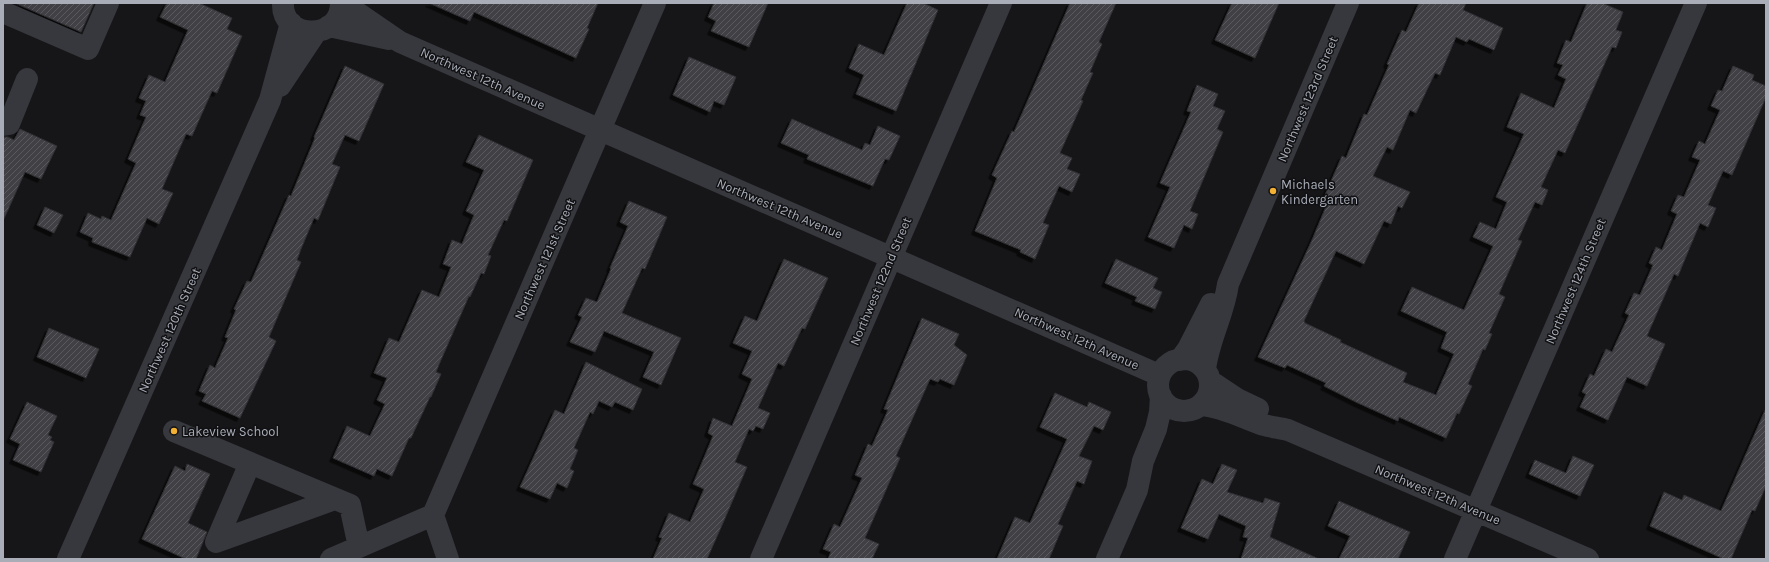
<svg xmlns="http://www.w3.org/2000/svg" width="1769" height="562" viewBox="0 0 1769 562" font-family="Karla,sans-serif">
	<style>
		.building { fill: url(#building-hatch); stroke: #303034; filter: url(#shadow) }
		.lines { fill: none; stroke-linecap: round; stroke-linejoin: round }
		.minor { stroke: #37383d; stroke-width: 22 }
		.poi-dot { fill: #f2b134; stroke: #111113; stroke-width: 1.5 }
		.labels { text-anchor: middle; stroke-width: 3; stroke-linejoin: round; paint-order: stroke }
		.street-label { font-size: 13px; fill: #a8adb8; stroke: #111113 }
		.poi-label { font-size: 13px; fill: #a8adb8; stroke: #111113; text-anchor: start }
	</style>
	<defs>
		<pattern id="building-hatch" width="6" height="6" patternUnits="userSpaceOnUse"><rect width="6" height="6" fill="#404145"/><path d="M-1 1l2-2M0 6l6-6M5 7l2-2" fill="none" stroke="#595a5e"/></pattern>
		<filter id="shadow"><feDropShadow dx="-3.5" dy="3.5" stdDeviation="0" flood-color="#0009"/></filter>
	</defs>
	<rect width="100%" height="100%" fill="#161618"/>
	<path class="building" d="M15,3H94L81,32Z
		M167,3H199L232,18L227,29L242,36L217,93L212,91L192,136L186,134L162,189L173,193L159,224L147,218L130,257L92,242L93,238L80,232L88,213L101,219L102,216L111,220L136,163L128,159L146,117L140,115L146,101L139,98L149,75L165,82L188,30L160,17Z
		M429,3H598L587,28L589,29L576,58L474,12L470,21Z
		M714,3H768L749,47L711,31L716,21L708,17Z
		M907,3H923L938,10L896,111L856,94L864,75L849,68L859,44L884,55Z
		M1070,3H1116L1099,42L1102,44L1090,72L1093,73L1081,100L1083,101L1060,153L1072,158L1067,169L1080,174L1072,192L1059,186L1043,223L1049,225L1035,259L1020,252L1021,250L975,231L997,178L992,175L1012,131L1014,132Z
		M1232,3H1279L1255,58L1215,40Z
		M1419,3H1466L1463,10L1503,28L1494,50L1469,39L1467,42L1456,37L1440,75L1435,73L1416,113L1410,110L1393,150L1387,147L1373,176L1410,192L1402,208L1398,206L1391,224L1384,221L1364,264L1336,251L1304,321L1305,323L1341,340L1340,342L1407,373L1403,382L1436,395L1454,354L1441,348L1447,332L1401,311L1412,287L1464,310L1493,246L1473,237L1480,222L1496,229L1507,202L1496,197L1524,134L1507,127L1521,93L1554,108L1566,79L1558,75L1563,65L1557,63L1566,40L1571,42L1587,3H1602L1623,12L1616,30L1622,32L1616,48L1612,47L1565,153L1558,150L1541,187L1548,190L1542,205L1535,202L1518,240L1522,241L1499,294L1505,297L1489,333L1492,334L1485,350L1483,349L1468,384L1472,386L1459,414L1457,413L1446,438L1399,417L1398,421L1358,403L1324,386L1326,383L1287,365L1285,368L1258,357L1312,240L1330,197L1325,195L1342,156L1346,158L1364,114L1367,115L1389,65L1387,64L1402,30L1406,32Z
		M689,57L736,77L724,105L714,101L710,112L673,95Z
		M345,66L384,84L359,141L345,135L332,164L340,167L318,220L314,218L301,249L297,260L301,262L269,337L276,341L240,418L202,401L206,394L199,391L210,365L215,368L228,338L225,337L236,310L234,309L247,281L251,282L289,195L291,196L315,138L314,137Z
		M1733,66L1754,75L1752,80L1766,86V97L1732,175L1723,171L1708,205L1716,208L1708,227L1700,223L1678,276L1674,274L1647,336L1665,344L1647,386L1627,377L1608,420L1580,407L1586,394L1582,392L1590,374L1594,376L1606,349L1612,352L1629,315L1625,313L1634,293L1640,295L1653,265L1649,263L1656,247L1662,250L1677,214L1671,211L1678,195L1684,197L1700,160L1692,157L1699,141L1705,144L1720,110L1711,106L1718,90L1722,91Z
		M1197,85L1218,94L1213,106L1225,111L1217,129L1223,132L1190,211L1198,214L1192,229L1184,225L1174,248L1148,237L1170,187L1160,183L1191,112L1187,111Z
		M792,119L862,150L865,143L870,145L878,126L900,136L889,160L885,159L873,186L807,159L809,155L781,143Z
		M20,129L57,146L41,179L25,172L3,221V137H8L14,140Z
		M479,135L533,160L507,221L504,220L488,255L491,256L484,274L481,273L470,297L469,296L441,360L436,372L441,374L431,397H430L411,438H409L392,476L377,469L374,476L333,458L347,426L370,436L385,404L377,400L387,378L374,373L389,338L399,342L422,290L439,297L451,267L443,264L452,240L462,244L474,215L466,211L484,170L466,162Z
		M629,201L667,217L645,269L642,268L622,313L681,338L661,385L643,377L654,352L604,331L595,352L570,342L582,317L578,315L586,298L597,302L611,269L610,268L628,226L620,222Z
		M45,207L63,215L54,233L37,225Z
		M784,259L828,278L805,329L802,328L784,366L778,363L758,408L770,413L763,429L756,426L753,431L749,429L735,462L747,467L723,523L707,559H653L662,538L659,537L669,513L690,522L704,489L693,484L713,436L708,433L713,418L732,426L752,379L742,374L752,351L733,343L745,316L757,321Z
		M1116,259L1158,278L1153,288L1162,292L1155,309L1135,301L1137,297L1105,283Z
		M922,318L959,334L954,345L967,355L954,385L940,379L938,382L930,379L896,456L900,458L865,538L879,544L872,559H828L831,552L823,549L834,524L840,527L862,478L855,475L868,444L872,446L888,410L884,409Z
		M49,328L99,349L86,378L37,357Z
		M586,362L642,389L633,410L615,402L612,407L599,401L593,414L590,412L574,448L578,450L570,469L574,471L567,488L557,483L550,499L520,487L555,410L564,414Z
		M1055,393L1087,407L1089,402L1111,412L1103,430L1094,426L1079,456L1092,461L1084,484L1077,481L1058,524L1063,526L1049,559H997L1015,517L1030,523L1067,439L1040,427Z
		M27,402L57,416L48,435L52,437L50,440L54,442L41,472L13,460L20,444L10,439Z
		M1766,408V486L1755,511L1752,510L1731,559H1724L1650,526L1664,492L1682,500L1684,495L1721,511Z
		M1573,456L1594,465L1580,496L1529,474L1535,460L1566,473Z
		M187,464L210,474L188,523L207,532L196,559H186L142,539L175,466L185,471Z
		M1222,464L1237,470L1227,492L1263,503L1265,498L1280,503L1270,537L1319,559H1241L1248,538L1243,537L1246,526L1219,514L1208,539L1181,528L1202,479L1213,484Z
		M1339,501L1410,532L1398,559H1339L1350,536L1328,526Z"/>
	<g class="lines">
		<path class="minor" d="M283,3C281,40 341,42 341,3
			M343,3L400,42L1159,375
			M3,12L88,49L108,3
			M329,26L389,39
			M280,86L316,32
			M3,125L9,124L27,79
			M1158 385a26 26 0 1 1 52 0a26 26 0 1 1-52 0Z
			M1180,360L1188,349L1211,304
			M1205,369C1209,338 1224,314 1228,284L1348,3
			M1210,381L1237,399L1258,409
			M1202,405C1224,407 1243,418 1264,425C1271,427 1280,428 1288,430L1588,559
			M174,431L350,505L359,547
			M250,463L216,542L335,499
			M433,515L655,3
			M433,515L448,559
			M68,559L270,100L291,23
			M331,559L433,515
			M761,559L1001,3
			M1107,559L1137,490L1143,461L1156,429L1160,412L1161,396
			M1455,559L1696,3"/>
	</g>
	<g class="poi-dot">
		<circle cx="1273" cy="191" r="4"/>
		<circle cx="174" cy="431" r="4"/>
	</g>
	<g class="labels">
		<g class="street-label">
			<text transform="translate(483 78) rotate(24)" y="5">Northwest 12th Avenue</text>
			<text transform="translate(1307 99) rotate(-67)" y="5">Northwest 123rd Street</text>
			<text transform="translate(780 208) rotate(23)" y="5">Northwest 12th Avenue</text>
			<text transform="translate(544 259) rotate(-66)" y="5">Northwest 121st Street</text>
			<text transform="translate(880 281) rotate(-67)" y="5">Northwest 122nd Street</text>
			<text transform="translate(1575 281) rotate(-67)" y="5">Northwest 124th Street</text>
			<text transform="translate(169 330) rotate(-66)" y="5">Northwest 120th Street</text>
			<text transform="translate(1077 338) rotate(24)" y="5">Northwest 12th Avenue</text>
			<text transform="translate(1438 494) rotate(23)" y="5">Northwest 12th Avenue</text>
		</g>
		<g class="poi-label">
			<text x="1281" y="189">Michaels<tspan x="1281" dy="15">Kindergarten</tspan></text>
			<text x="182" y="436">Lakeview School</text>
		</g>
	</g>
	<rect width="1769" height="562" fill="none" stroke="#a8adb8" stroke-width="8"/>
</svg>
